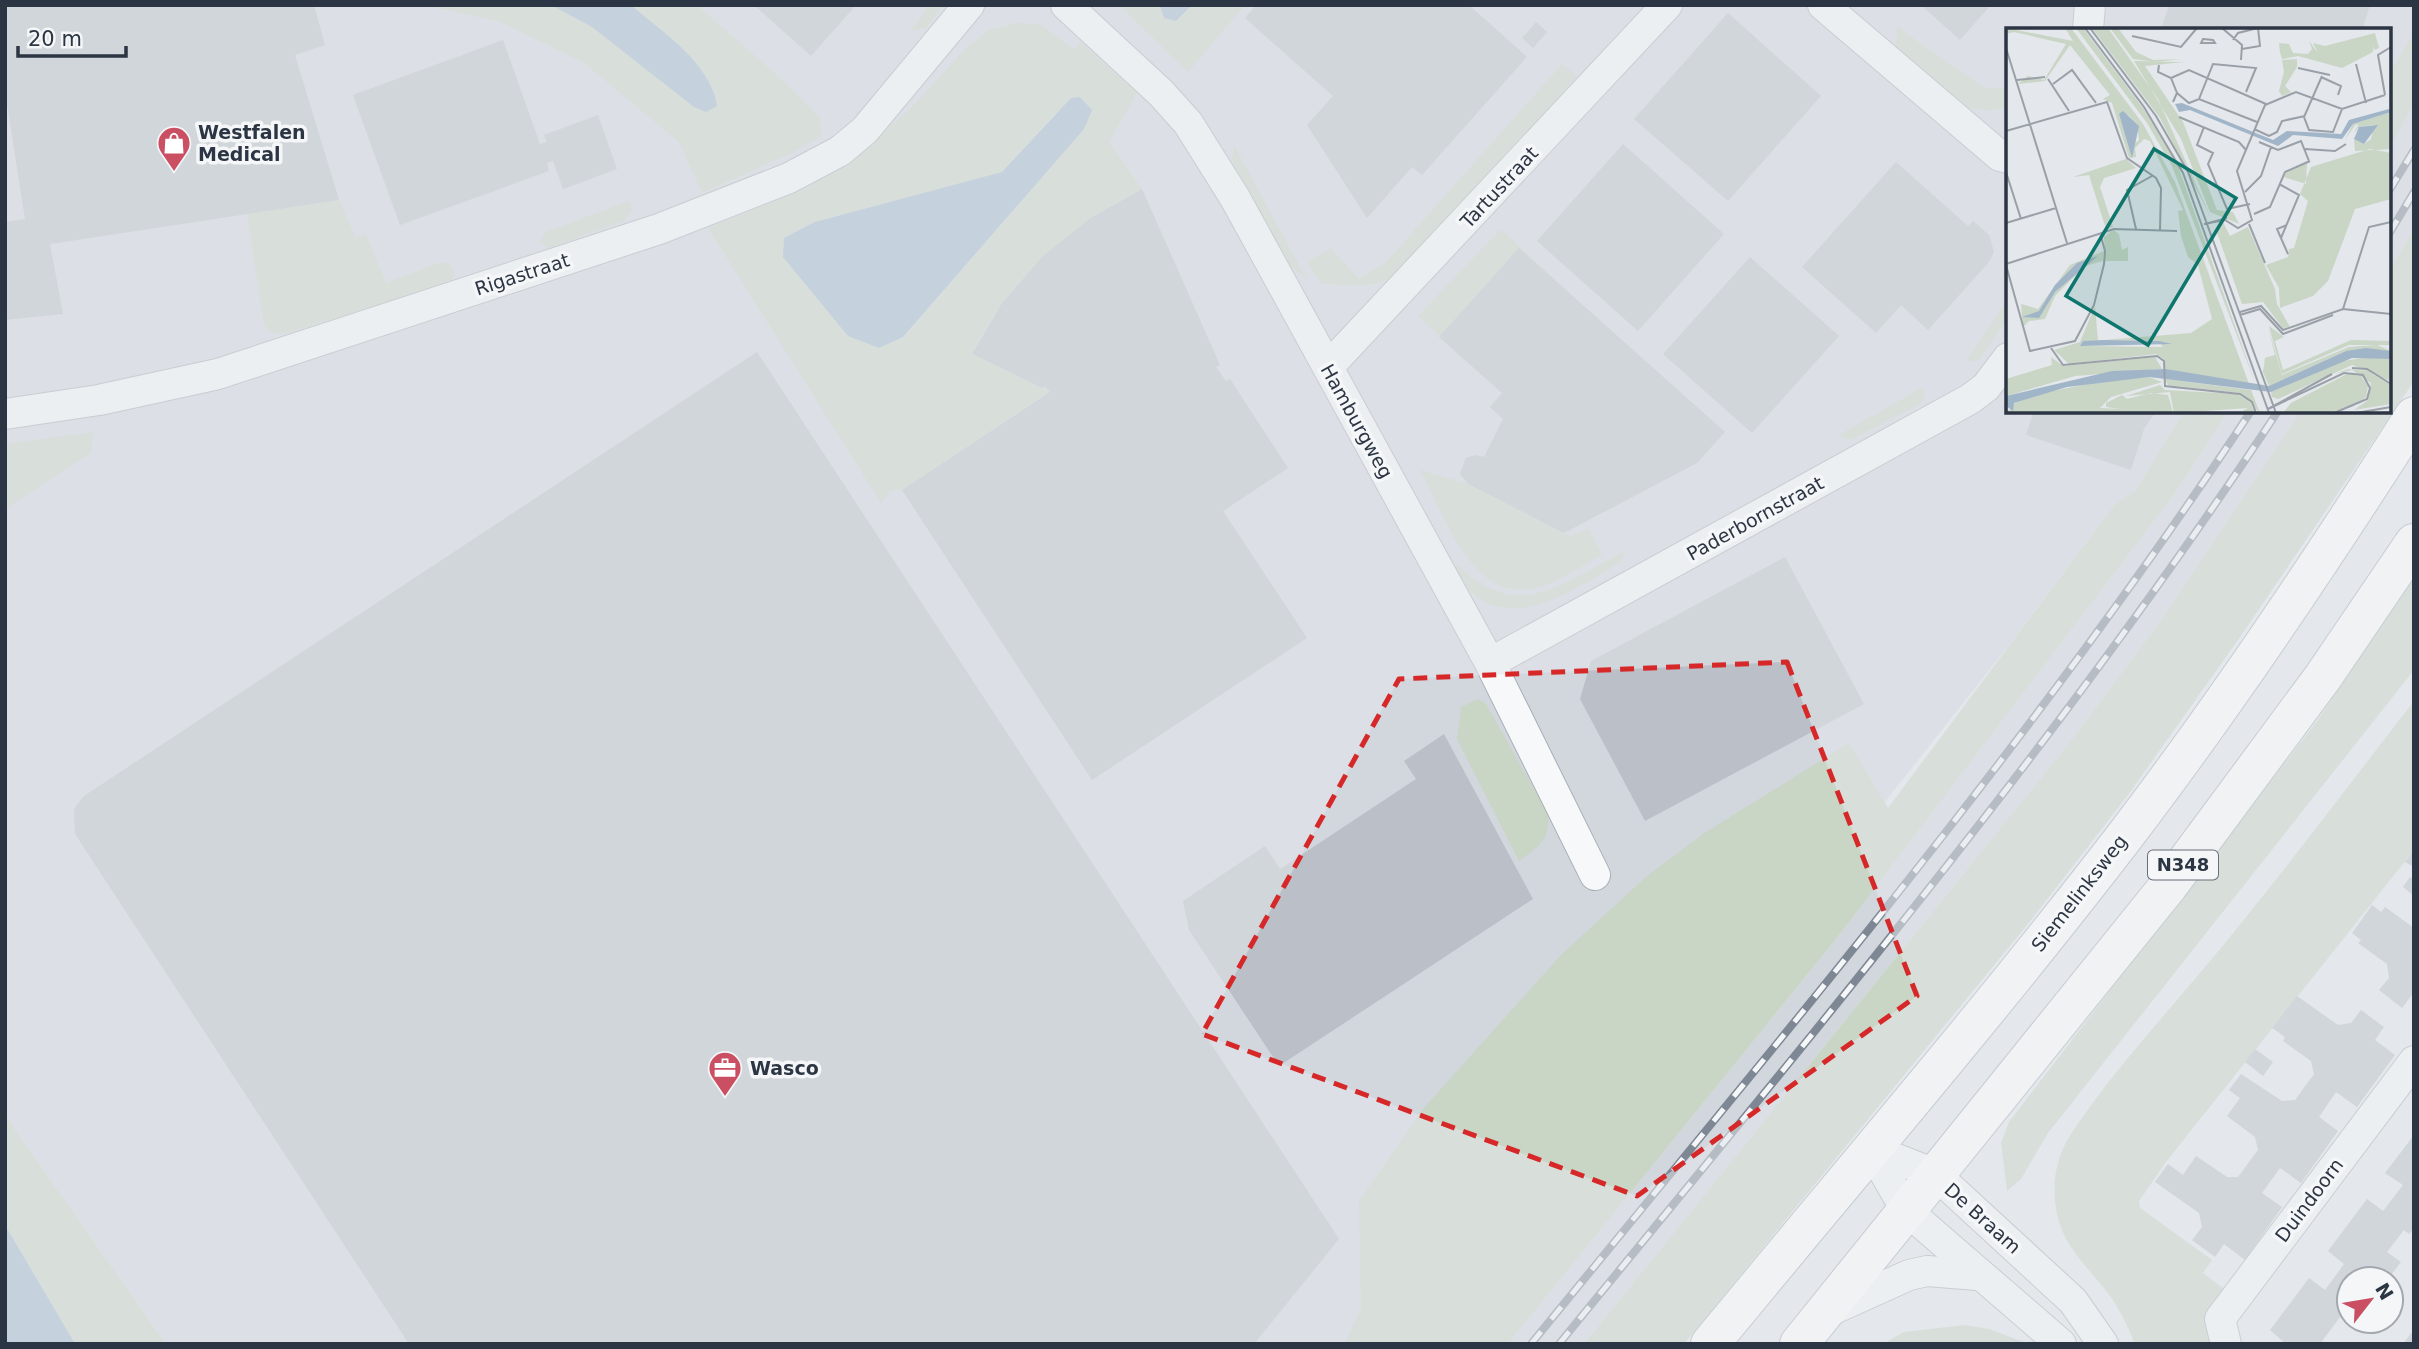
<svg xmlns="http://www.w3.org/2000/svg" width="2419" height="1349" viewBox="0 0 2419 1349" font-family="'DejaVu Sans',sans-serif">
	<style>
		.built { fill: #d2d6dd }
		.green { fill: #c9d5c5; fill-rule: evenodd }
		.water { fill: #a1b5c9 }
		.building { fill: #bbc0c8 }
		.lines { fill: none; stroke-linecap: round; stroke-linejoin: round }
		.minor-casing { stroke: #a9aeb5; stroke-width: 32 }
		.primary-casing { stroke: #a4abb7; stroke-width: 40 }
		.minor { stroke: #f7f8fa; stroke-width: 30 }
		.primary { stroke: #fff; stroke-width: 38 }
		.rail-casing { stroke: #7e8794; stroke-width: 8 }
		.rail { stroke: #f4f6f8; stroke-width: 5; stroke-dasharray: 16; stroke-linecap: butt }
		.marked { fill: none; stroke: #d62828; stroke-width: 5; stroke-dasharray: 14 9; stroke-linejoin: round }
		.labels { text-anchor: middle; stroke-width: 7; stroke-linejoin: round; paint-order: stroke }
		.shield { fill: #f4f6f8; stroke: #686f79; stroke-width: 2 }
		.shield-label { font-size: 18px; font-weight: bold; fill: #2c3543 }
		.poi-label { font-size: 19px; font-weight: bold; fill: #2c3543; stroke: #f4f6f8; text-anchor: start }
		.street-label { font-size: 19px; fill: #2c3543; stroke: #f4f6f8 }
		.inset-road { fill: none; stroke: #9aa0a8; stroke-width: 2 }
		.view { fill: #0f766e; fill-opacity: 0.15; stroke: #0f766e; stroke-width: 3.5 }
		.inset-edge { fill: none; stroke: #2c3543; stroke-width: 3.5 }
	</style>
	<rect width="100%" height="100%" fill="#e4e7eb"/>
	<path class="built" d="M5,5H2414V32L2389,73V30H2008V411H2184L2135,491L2114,505L2009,645L1842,856L1426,1344H166L5,1115Z
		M2414,104V230L2389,270V149Z
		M2228,411H2301L2162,619L2070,742L1584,1344H1508L1840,934L2176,492Z"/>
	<path class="green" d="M425,5H551L592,27L694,107L706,112L685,51L631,5H697L786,83L820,118L821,136L794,152L702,193L679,142L583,62L500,22Z
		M926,5H943L926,28L910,31L926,11Z
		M1119,5H1160L1164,18L1176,21L1192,5H1245L1188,72Z
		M1017,23L1042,25L1074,50L1080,42L1137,93L1109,142L1142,189C1069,225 1008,280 972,354L1043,389L1045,386L1050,392L902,490L890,491L881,503L708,228L807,188L862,152L915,104L964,50L989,30ZM1080,98L1092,110L1084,129L904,337L880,348L784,238L815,222L1002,172L1054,115Z
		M1897,27L1985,88H2008V108L1987,111L1963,107L1896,48Z
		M2414,32V104L2389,149V73Z
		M1562,64L1577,76L1407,267C1380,290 1354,287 1320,283L1307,262L1331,248L1359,279L1387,261Z
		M1234,145L1307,280L1287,263L1232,161Z
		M339,200L356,238L366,234L386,283L441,262L451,265L455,275L451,282L284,334L272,333L264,325L247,214Z
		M629,201L632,210L626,220L549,248L540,242L546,232Z
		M1501,229L1581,304L1502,393L1418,316Z
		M2414,230V381L2238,640L2128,795L2031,920L1684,1344H1584L2070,742L2162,619L2301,411H2389V270Z
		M2008,299V317L1979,360L1965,362Z
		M1923,387L1925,395L1920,404L1851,440L1837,436Z
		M2184,411H2228L2176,492L1840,934L1508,1344H1344L1361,1309L1359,1201L1423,1109L1561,955L1647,876L1706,832L1849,743L1888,808L2114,505L2135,491Z
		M93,432L91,453L5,509V444Z
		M1420,470L1468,484L1570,536L1589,528L1602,555C1582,565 1561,581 1539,587C1473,607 1445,516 1420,470Z
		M1625,551L1621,562C1566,594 1498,645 1451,568L1459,565C1517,625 1565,582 1625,551Z
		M2414,578V670L2048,1133L2021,1179L2007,1191L2001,1143L2009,1122L2317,721Z
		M1478,699L1486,704L1548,814C1550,841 1539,846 1519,861L1457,739L1461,707Z
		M2414,701V850L2166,1162L2139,1201L2140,1208L2212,1260L2203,1273L2228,1292L2215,1344H2135C2127,1324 2118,1305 2104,1288C2084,1263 2061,1243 2056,1208C2052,1183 2056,1159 2069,1137C2114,1068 2173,1007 2225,943C2290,864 2351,782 2414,701Z
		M5,1115L166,1344H75L5,1225Z
		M1965,1325L1989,1329L2029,1344H1883L1904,1332Z"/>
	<path class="water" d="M551,5H631C662,32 711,63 717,106L706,112L694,107L592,27Z
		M1160,5H1192L1176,21L1164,18Z
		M1080,97L1092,110L1084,129L903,337L879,348L848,336L783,257L784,238L815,222L1002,172L1071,98Z
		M5,1225L74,1342L75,1344H5Z"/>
	<path class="building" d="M5,5H314L325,45L295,55L339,200L50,244L63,314L5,320V222L25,219L5,91Z
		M754,5H856L811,56Z
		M1256,5H1469L1527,57L1422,175L1412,167L1367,218L1307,125L1333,96L1245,18Z
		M1921,5H1991L1960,40Z
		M2169,5H2370L2362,30H2161Z
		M1728,13L1821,96L1728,201L1634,119Z
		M1536,22L1547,32L1533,48L1522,38Z
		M503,40L540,144L547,142L544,135L598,115L617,169L563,189L553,161L547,163L549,171L400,225L353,95Z
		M1623,144L1724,234L1638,331L1537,241Z
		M1896,162L1968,226L1973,221L1989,235L1994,252L1989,262L1928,330L1901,305L1876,333L1802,267Z
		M1142,189L1220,365L1216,367L1226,381L1230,379L1288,468L1223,511L1307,638L1092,780L902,490L1050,392L1045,386L1042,388L972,354L1002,303L1042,257L1089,219Z
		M1519,248L1725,432L1697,463L1564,533L1468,484L1460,474L1466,458L1475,455L1484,457L1503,419L1490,407L1502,393L1439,337Z
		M1750,257L1839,336L1752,433L1663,354Z
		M757,352L1339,1239L1254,1344H409L75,834L74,809L84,796Z
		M2034,411H2156L2144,429L2131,470L2026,435Z
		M1785,557L1864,704L1645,821L1580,699L1591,661Z
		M1444,734L1533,899L1279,1066L1189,930L1183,901L1265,846L1280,869L1416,779L1404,761Z
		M2414,850V867L2405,862Z
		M2410,877L2414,879V896L2403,887Z
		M2372,905L2381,912L2385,907L2414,928V996L2412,995L2402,1008L2379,990L2389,978L2387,964L2358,943L2361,940L2352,933Z
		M2297,996L2338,1025L2351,1023L2361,1010L2384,1027L2375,1040L2395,1055L2357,1107L2336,1092L2319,1117L2338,1131L2301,1183L2280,1168L2262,1193L2282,1207L2245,1260L2224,1244L2215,1257L2192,1240L2202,1227L2199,1213L2155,1182L2168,1164L2183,1175L2196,1156L2227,1177H2238L2258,1150L2255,1137L2227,1116L2240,1098L2229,1090L2241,1074L2282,1101L2295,1100L2314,1074L2311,1061L2283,1041L2285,1037L2272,1028Z
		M2255,1049L2273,1062L2263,1076L2245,1062Z
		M2414,1135V1228L2409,1234L2404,1230L2387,1252L2401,1262L2388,1279H2349V1311L2346,1309L2320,1344H2286L2270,1330L2309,1278L2325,1290L2344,1264L2328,1251L2367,1199L2383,1211L2403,1185L2385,1173Z
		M2412,1332L2414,1344H2403Z"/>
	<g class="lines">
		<defs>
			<path id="minor" d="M1066,5L1161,93L1188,123L1235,198L1490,663L1595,875
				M1823,5L2000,156L2008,158
				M2088,30L2090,5
				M1328,367L1667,5
				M5,414L99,400L218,374L659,229L789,178L840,151L865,130L969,5
				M1490,663L1970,399L1986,387L2008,358
				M1871,1149L1935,1174L2073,1301L2103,1344
				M1871,1149L1906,1210L2061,1344
				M1825,1313L1909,1275L1927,1271L1977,1275
				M2226,1344L2220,1319L2414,1061"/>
			<path id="primary" d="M1710,1344C1849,1175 1992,1009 2125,836C2228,701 2323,559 2414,416
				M1799,1344L2169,885L2323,677L2414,543"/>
		</defs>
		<use href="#minor" class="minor-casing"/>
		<use href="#primary" class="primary-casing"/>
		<use href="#minor" class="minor"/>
		<use href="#primary" class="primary"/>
		<defs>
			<path id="rail" d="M2389,191L2414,150
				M2389,234L2414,192
				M1531,1344C1779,1040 2035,739 2251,411
				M1559,1344C1807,1040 2062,739 2278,411"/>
		</defs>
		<use href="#rail" class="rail-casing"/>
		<use href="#rail" class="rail"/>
	</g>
	<path d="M0 0H2419V1349H0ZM1787,662L1917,996L1637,1196L1202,1034L1399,679Z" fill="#e4e7eb" fill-opacity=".55" fill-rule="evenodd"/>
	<path class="marked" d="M1787,662L1917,996L1637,1196L1202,1034L1399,679Z"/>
	<defs>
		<symbol id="shop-pin" viewBox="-11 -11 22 30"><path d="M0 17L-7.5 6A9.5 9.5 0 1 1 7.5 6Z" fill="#ca4f63" stroke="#f4f6f8"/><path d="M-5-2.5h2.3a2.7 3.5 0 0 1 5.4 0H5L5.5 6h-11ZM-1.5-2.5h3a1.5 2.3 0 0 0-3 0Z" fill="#fff"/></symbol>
		<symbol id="office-pin" viewBox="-11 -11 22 30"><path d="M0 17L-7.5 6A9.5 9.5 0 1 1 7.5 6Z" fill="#ca4f63" stroke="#f4f6f8"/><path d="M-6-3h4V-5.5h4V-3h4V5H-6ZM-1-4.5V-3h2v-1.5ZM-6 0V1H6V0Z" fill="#fff"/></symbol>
	</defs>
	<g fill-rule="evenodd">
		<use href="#shop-pin" x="155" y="124" width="38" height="52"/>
		<use href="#office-pin" x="706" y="1049" width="38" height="52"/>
	</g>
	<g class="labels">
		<rect class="shield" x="2148" y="850.5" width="70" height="29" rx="5"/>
		<g class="shield-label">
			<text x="2183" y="871">N348</text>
		</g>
		<g class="poi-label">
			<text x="198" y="139">Westfalen<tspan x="198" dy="22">Medical</tspan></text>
			<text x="750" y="1075">Wasco</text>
		</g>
		<g class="street-label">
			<text transform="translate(1499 187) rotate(-47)" y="7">Tartustraat</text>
			<text transform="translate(522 274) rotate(-18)" y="7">Rigastraat</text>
			<text transform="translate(1357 421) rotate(61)" y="7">Hamburgweg</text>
			<text transform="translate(1755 518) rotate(-29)" y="7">Paderbornstraat</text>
			<text transform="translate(2079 893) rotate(-52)" y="7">Siemelinksweg</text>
			<text transform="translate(2309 1200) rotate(-53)" y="7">Duindoorn</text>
			<text transform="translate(1983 1218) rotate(42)" y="7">De Braam</text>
		</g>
	</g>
	<g transform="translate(2006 28)">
		<rect width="385" height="385" fill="#e4e7eb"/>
		<path d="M0,0L67,13L59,0H65L137,96L169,154L243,356L159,341L158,331L150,326L63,336L48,322L74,314L89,278L92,313L76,318L157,319L152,313L98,312L185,305L206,291L192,237L182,229L175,208L172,183L177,182L144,113L138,111L129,120L130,129L123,130L106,75L97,71L104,67L64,17L39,53L12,56L22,48L38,52L60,16L8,4L0,6ZM113,86L122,87L131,96L133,112L125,119L127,128ZM70,0H77L137,80L171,135L250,357L166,138L141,95ZM86,0H102L152,71L205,190L154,90ZM104,0H112L130,24L147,32L174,31L151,34L127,31ZM369,5L373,20L368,22L367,17V24L336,40L292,28L276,31L274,24L273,15L283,16L287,25L302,26L306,21L303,13L312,25L307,15L319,18ZM291,31V39L279,58L285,64L276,68L273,63L278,44L276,32ZM128,33L178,34L139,38L177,94L211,182L227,184L233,196L204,184L175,111ZM385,84V121L349,123L348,111L358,116L365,111L368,97L353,99L347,106L353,96L349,97L339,112L347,96ZM364,121L385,125V171L349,181L322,253L307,268L274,280L273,260L260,237L282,229L283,221L288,220L302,173L294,166L305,139ZM120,131L130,140L98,150L94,159L107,199L100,201L83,147L67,149ZM301,135L300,156L278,149L280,145ZM217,194L224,208L242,199L269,261L271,276L284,299L277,300L257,274L236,276L210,202ZM107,202L113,206L116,222L122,219V233H99L98,209ZM98,223L97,233L79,238L49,268L39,291L23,293L17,299L15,276L32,281L64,237ZM263,298L278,309L269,313L277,342L345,312L384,313L385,317H343L276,346ZM262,299L276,347L343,319L371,317L385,323H340L263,358L257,344L259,330L269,327ZM370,328L385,331V353L346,337L272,371L266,369L265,364L337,333ZM45,329L57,338L149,329L156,341L69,348L0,368V351L46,337ZM342,341L361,343L385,357V376L348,382L361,373L365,355L346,342L329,346ZM341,346L355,348L362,358L360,369L346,379L318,385H277L285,375ZM143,349L156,354L105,369L94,380L115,381L100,379V375L116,367L121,371L145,365L162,367L167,385H0V378L3,383L9,375L41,364L103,352ZM159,351L245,362L254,385L234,365L162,357ZM154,357L159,362L231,366L244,374L249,385H233L242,380L168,385L164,364L120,368Z" fill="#c9d5c5" fill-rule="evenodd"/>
		<path d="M176,75L267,112L281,103L335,106L343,92L383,81L385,84L347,96L336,111L287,107L272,118L184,82L173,84L169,76ZM117,83L133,98L126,130L113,86ZM372,97L358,116L348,111L353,99ZM92,228L49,264L33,290L16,289L33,283L49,257L71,235ZM98,312L153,313L166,316L74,318L77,313ZM360,320L385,323V331L346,330L265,364L143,349L61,359L8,375L7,383L0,378V368L106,343L160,341L263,358L340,323Z" fill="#a1b5c9"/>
		<path class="inset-road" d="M79,0L138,79L177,145L263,385M84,0L150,88L182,144L270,385M216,0L236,17L235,32M126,8L175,19L191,0M197,11L207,12L209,15H195ZM227,12L232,5L252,0M0,20L61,215M236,21L254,18L252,0M350,36L360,75M153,37L152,44L165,50L171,65L167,74M292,40L324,47M316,48L298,89L303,102L327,104L336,81M315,49L335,58L332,67M165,50L183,42L260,76M42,51L63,83M11,52L39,49M47,56L66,42L90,75M171,65L183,75L193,71L251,94M379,67L372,27L385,19M193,71L207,36L250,40L240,64M173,89L233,114L240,122M198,99L191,117L207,125L202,136L221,181L244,176M248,101L263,108L271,104L276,93L299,88M0,103L101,74L121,130L150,150L155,160L154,202M253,114L272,122L295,113L303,133M299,121L329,123L340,116M0,144L15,191M273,156L293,167L275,210M239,164L255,148L265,119M248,186L264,179L279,144L304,133M0,195L50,180M198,196L219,192L232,200L246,192L231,143L259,77L290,64L336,81L379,67M199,196L221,190M243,196L259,235M281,197L271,201L282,226M130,201L121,162L146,148M0,236L108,201L171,203M0,237L24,323L69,313L88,277L98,236L99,223L94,205M337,281L363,199L385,194M234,284L255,278L277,302L337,281L385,286M234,287L254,281L277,306L327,287M45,320L57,337L151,328L158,333L159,358L234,366L246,374L250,385M346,340L361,341L385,356M262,381L338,345L357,347L364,360L361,371L328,385M262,381L326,346M350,385L385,379"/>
		<path class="view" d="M148,121L230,170L142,317L60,268Z"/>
		<rect width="385" height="385" class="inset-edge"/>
	</g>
	<rect width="2419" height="1349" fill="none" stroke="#2c3543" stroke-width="14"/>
	<g transform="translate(2370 1300) rotate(59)"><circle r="33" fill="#f4f6f8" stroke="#a4a9b0" stroke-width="2"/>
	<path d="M0-5L12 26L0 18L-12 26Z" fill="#ca4f63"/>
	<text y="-10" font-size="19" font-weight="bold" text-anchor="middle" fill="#2c3543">N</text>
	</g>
	<path d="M18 46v10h108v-10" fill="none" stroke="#2c3543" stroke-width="3.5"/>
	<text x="28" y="46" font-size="21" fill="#2c3543" stroke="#f4f6f8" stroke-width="5" paint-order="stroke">20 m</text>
</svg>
